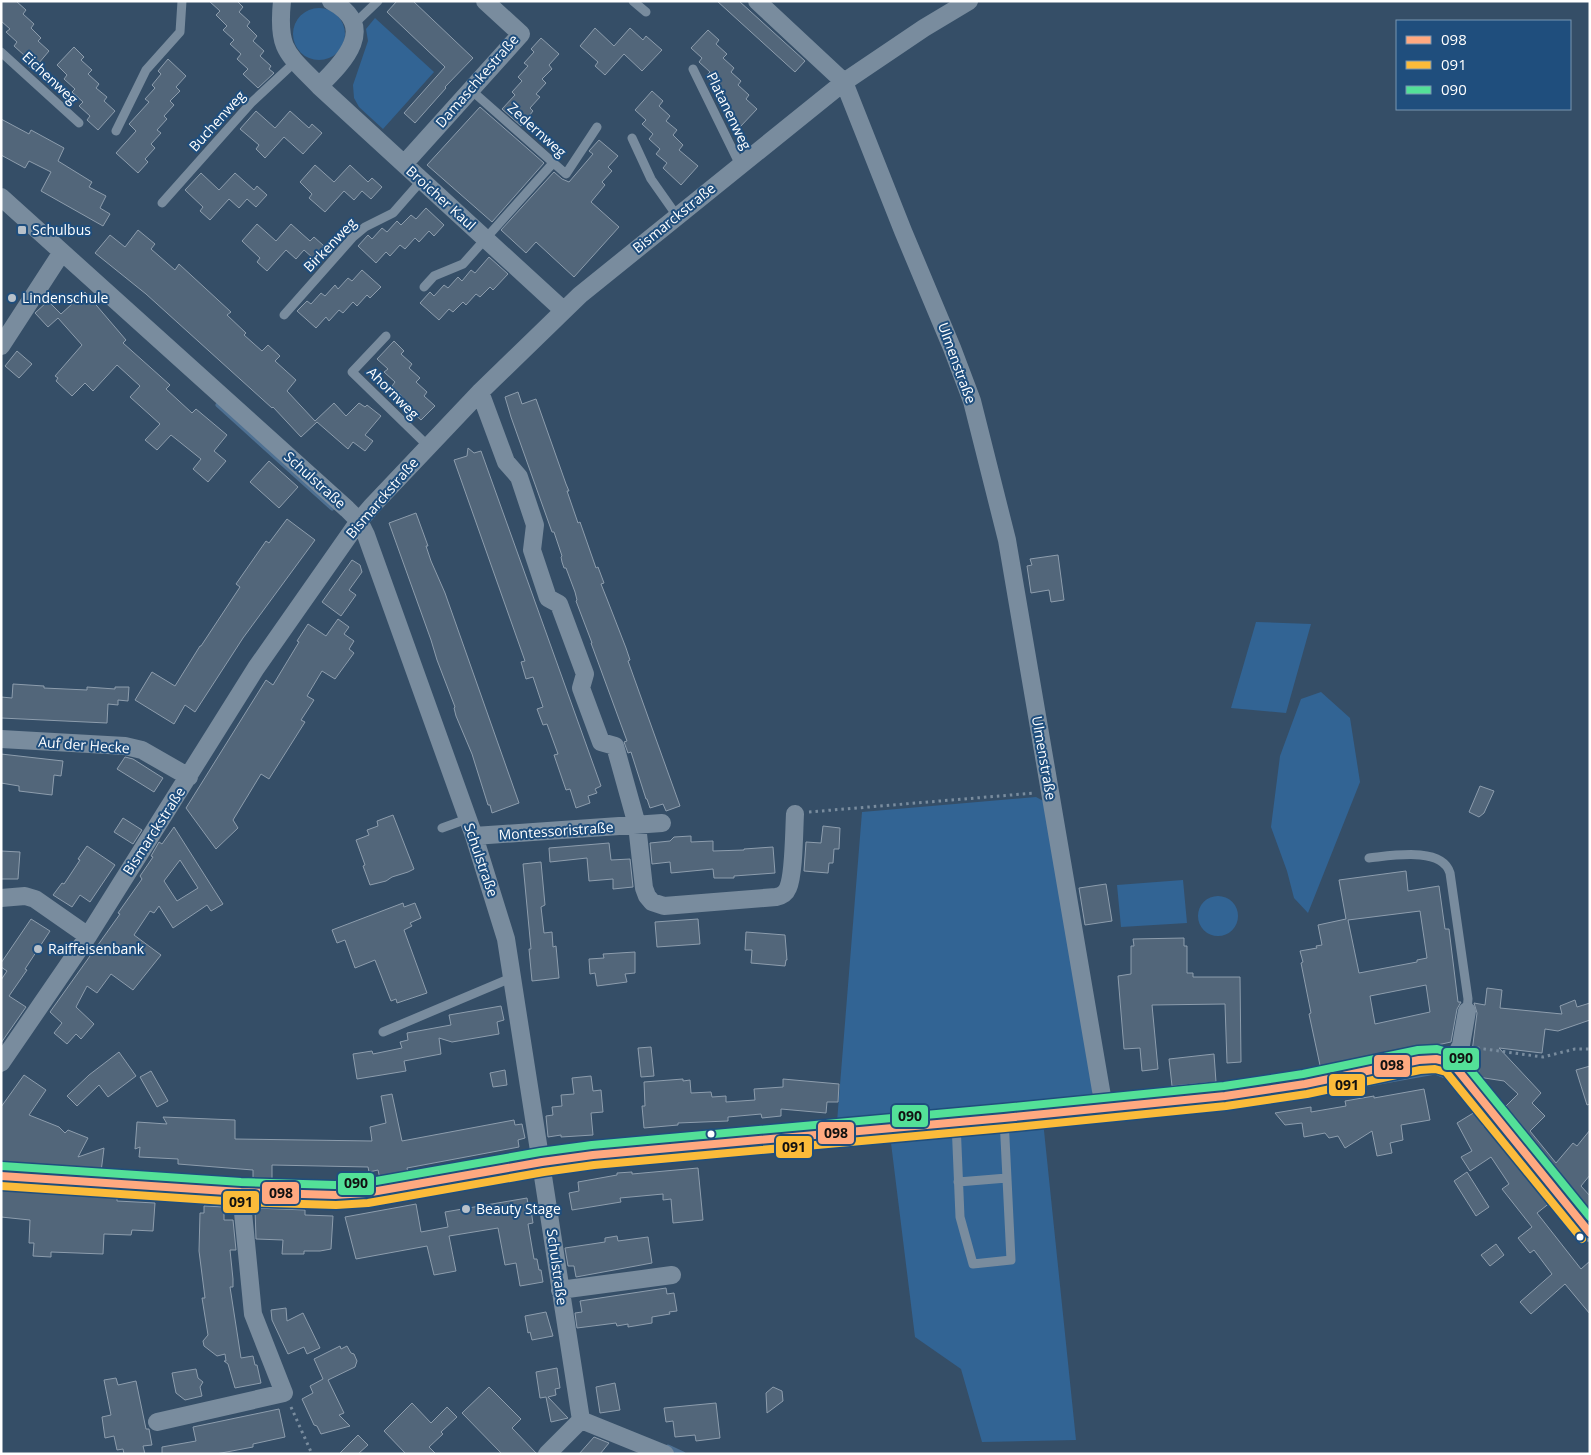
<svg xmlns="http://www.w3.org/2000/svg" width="1591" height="1455" viewBox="0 0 1591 1455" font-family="'Open Sans',sans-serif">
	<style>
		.green { fill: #326494 }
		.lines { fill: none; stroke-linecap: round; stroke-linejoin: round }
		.stream { stroke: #4e7092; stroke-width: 5 }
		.building { fill: #52667a; stroke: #8d9dad; fill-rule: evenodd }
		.path { stroke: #798c9e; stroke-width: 3; stroke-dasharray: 2.5 4; stroke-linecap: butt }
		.service { stroke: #798c9e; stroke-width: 9 }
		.minor { stroke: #798c9e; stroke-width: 18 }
		.bus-1-casing { stroke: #1f4e7d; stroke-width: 11 }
		.bus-2-casing { stroke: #1f4e7d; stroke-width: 11 }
		.bus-3-casing { stroke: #1f4e7d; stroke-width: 11 }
		.bus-1 { stroke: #ffa980; stroke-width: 8 }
		.bus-2 { stroke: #fbbb3a; stroke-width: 8 }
		.bus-3 { stroke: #53e098; stroke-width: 8 }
		.poi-dot { fill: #b8c1ca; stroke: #1f4e7d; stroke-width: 2 }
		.bus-dot { fill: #fff; stroke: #1f4e7d; stroke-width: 2 }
		.labels { text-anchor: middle; stroke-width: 4; stroke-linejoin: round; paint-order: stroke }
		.street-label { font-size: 14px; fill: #fff; stroke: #1f4e7d }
		.poi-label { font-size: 14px; fill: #fff; stroke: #1f4e7d; text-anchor: start }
		.line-badge { stroke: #1f4e7d; stroke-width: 2 }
		.pale-badge-label { font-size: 14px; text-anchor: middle; font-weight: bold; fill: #111 }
	</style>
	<rect width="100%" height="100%" fill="#354e67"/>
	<path class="green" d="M293 34a26 26 0 1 1 52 0a26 26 0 1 1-52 0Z
		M375,18L434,72L383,129L359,107L354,98L353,85L368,41L366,29Z
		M1256,622L1311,624L1286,713L1231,708Z
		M1321,692L1350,718L1360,782L1308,913L1294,898L1287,871L1271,827L1280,756L1301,699Z
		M1036,797L1047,803L1094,1081L1091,1099L1078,1103L837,1122L862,812Z
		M1183,880L1187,923L1121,927L1117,885Z
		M1198 916a20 20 0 1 1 40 0a20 20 0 1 1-40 0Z
		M1043,1121L1076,1440L982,1442L961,1369L915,1337L891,1143L956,1131Z"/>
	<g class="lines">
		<path class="stream" d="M218,405L332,508
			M1012,1127L1258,1104L1435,1072L1455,1080L1458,1083
			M967,1132L997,1129
			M545,1170L947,1134
			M668,1447L683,1454"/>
	</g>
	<path class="building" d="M1,1H16L26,10L23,14L34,24L31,28L41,38L38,41L49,51L33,70L21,60L25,56L14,46L17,42L6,32L10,29L1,21Z
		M209,1H237L243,7L239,12L250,22L247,26L257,36L253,41L264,51L260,56L271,66L269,69L274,73L258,88L243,74L248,69L237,59L241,54L230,44L234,40L223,30L227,26L216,15L220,11Z
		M397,1H413L473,58L445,87L446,88L415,123L404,113L445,67L387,12Z
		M717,1H739L805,61L795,72Z
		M595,28L614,46L630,28L643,40L646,36L662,50L642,71L624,54L605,75L595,66L598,62L580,46Z
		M708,30L719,40L716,44L727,54L723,58L734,68L731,72L741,81L738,85L749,95L746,99L757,109L740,127L729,117L733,114L722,104L725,100L714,90L717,86L706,76L710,72L699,62L702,58L691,48Z
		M541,38L559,54L549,65L552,69L542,79L546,83L536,94L540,97L530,108L533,111L521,126L502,109L515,95L512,92L522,81L518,77L528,66L524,63L534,52L531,49Z
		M74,47L84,57L81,60L92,70L88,74L99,84L96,88L107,97L104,101L115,111L98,130L87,120L90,116L79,106L83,102L72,92L75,89L64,79L67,75L57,65Z
		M168,59L186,76L176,87L180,91L170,101L174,105L164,116L167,119L157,130L161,133L151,144L155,148L145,159L148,162L138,173L116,153L136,131L129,124L149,102L145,99L155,88L152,85L161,74L158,71Z
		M652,91L663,101L659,106L670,116L666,121L677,130L673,135L683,145L679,150L698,166L681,185L663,168L667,163L656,154L660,149L649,139L653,134L642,124L646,120L635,110Z
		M480,107L544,163L492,222L427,165Z
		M256,111L275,128L290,111L309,128L312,124L322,133L303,154L284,137L265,158L256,149L259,145L240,129Z
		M1,119L29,134L31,130L64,148L58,161L92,182L89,187L106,196L100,208L110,214L103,226L41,191L51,172L29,161L25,168L1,155Z
		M599,140L618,156L608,167L612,171L602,182L605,185L591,202L619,227L574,277L536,242L526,253L501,230L554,172L562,179L569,182L593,154L589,151Z
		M315,165L334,182L350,165L368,182L372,178L382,187L371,199L362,191L354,200L344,191L325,212L309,198L312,194L300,182Z
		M201,173L219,190L235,173L254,190L257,186L267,195L256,207L247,199L239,208L229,199L210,220L200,211L203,207L185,190Z
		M426,208L444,225L434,236L429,231L419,242L415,238L405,249L400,245L390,256L386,252L376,263L358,246L368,235L372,239L382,228L387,232L397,221L401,225L411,215L416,219Z
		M257,224L276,241L291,224L310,241L314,237L324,246L313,258L304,250L296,259L286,250L267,271L257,262L260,258L242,241Z
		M138,230L155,244L151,249L175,270L179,264L231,312L227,315L246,333L244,335L262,351L268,345L280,356L275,361L296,380L287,391L315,421L334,403L346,416L359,403L365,407L367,405L381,416L365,435L373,441L365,451L353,442L348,449L317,422L301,437L273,407L272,408L146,294L95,253L110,235L125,247Z
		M489,257L508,274L493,290L490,287L480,297L476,294L466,305L463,302L453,312L449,309L439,320L420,303L430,292L434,296L444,285L448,288L458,277L462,281L471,270L475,273Z
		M362,270L381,287L370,298L367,295L357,306L353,302L343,313L339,310L329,321L326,317L316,328L297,311L307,301L311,304L321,293L325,296L335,285L338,289L348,278L352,281Z
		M85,292L126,340L123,343L170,385L166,389L192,413L196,409L227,435L214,451L226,461L208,482L193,469L201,459L171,435L157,450L145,440L160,424L130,397L140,386L117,365L93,391L85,383L72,396L56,381L58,378L55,376L82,345L58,318L48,327L35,313L48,301L61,314Z
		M394,341L404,351L401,354L412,364L409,368L420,378L416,382L427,392L424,396L435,406L421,420L399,400L402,396L392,386L395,382L384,372L388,369L377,359Z
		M17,351L32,364L19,378L5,366Z
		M518,392L522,404L536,399L566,484L569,491H567L578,523L580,522L596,568L598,567L604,583L601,584L607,599L626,648L630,660L628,661L680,806L666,811L663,804L650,808L647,799H646L631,752L628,753L624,742L627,741L591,643H592L576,601L577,600L575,592L566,568H564L562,562L561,557L562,556L554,532H552L511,417L505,397Z
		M468,448L474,453L481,451L601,786L595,789L597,793L588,796L590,803L576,808L570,789L566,790L554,755L558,754L547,724L543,725L537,709L543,707L533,677L526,679L521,662L525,661L454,460L467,456Z
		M269,461L298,487L279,508L250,482Z
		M416,513L428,546H426L431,561L445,593L519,803L492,813L490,805H488L472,754L456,716L454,708L455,707L437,660L431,640L389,523Z
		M287,519L315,540L243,638L195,712L185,705L174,724L135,700L152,672L175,686L200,646H201L240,587L236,584L266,541L269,543Z
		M1058,555L1064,600L1051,602L1049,590L1031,593L1027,566L1032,565L1030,559Z
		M352,560L360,565L362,572L349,590L356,595L341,616L322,602Z
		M338,619L349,627L344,634L354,641L349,649L354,653L335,679L322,671L307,696L314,700L301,720L305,722L269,779L261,774L233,820L238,828L216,849L186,808L266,680L273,685L299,642L297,641L308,624L326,636Z
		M13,684L44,686V688L87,690V687L115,689V687H129L128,701L118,700V705L108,704L107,723L1,718V697L12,698Z
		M1,754L63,761L61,776L54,775L52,795L19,791V786L1,783Z
		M125,757L133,759L163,778L154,792L117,769Z
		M1480,786L1494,791L1484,813L1479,817L1469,812Z
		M393,815L414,869L408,872L392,877L386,881L370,885L363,866L365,865L356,840L369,835L367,830L378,826L377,821Z
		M123,818L142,830L133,844L114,832Z
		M823,826L840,828L839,849H834L833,863H829L828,873L804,871L806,842L821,843Z
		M174,827L223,904L211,911L207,905L173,928L159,906L154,913L150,911L134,935L161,955L133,990L111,974L97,993L87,986L76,1007L94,1024L81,1039L76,1034L67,1044L54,1033L62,1023L50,1012L120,914L118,913L142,879L140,876L153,857L151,856L159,842L162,844ZM180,860L198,888L177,901L164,881Z
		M691,836V842L713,841V851L744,850V849L773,847L775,873L734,876V878H714L713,869L671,873L670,862L652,864L650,843L670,841L674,837Z
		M609,843L611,860L630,859L633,887L613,889V879L589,881L587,858L550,862L549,848Z
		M87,846L115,865L90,902L80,895L72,907L53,895L62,883L64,884L80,860L78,859Z
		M1,851L20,852L18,879H1Z
		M541,862L545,905L541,907L544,933L552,932L553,947L556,946L559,978L532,981L529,949H531L523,864Z
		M1406,871L1408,891L1439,886L1445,929H1449L1458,1002H1461L1457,1009L1451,1042L1321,1070L1309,1014L1311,1013L1301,963L1303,962L1300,951L1317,948L1316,946L1322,945L1318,925L1346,919L1339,880ZM1420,911L1427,958L1417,960V962L1359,973L1348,920ZM1426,985L1430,1012L1375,1024L1370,996Z
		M1106,884L1112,921L1085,925L1079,888Z
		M403,903L404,907L415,903L421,918L410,923L412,926L404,930L427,993L397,1003L396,999L391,1001L375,960L355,968L345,940L337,943L332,930Z
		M31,919L50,931L25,969L27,970L9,996L26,1007L1,1043V980L7,971L1,967V963Z
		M698,919L700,944L657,947L655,922Z
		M746,932L785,935L787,960H786L785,966L751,963L752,950H745Z
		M1184,938V946H1187V973H1193V977H1240L1241,1062L1227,1063L1225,1004L1152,1005L1158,1069L1142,1071L1140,1048L1124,1049L1118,976L1131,974V946H1134L1133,939Z
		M635,952V973L625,974L627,982L597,986L595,973L590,974L589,959L604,958L603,954Z
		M1487,988L1502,990L1500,1008L1562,1014L1560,1006L1575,1000L1577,1007L1590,1003V1020L1558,1031L1545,1029L1542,1053L1499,1048L1541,1093L1532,1103L1545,1116L1530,1131L1556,1163L1573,1143L1577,1146L1590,1130V1175L1581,1186L1590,1196V1216L1503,1109L1518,1094L1504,1081L1478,1077L1479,1068L1470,1067L1477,1013L1474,1003L1485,1005Z
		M501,1006L504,1020L497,1022L499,1034L452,1042L439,1038L441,1054L404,1061L406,1071L357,1079L353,1054L372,1051L373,1054L402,1048L400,1042L408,1040L407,1033L451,1025L449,1015Z
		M651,1047L654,1076L641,1077L638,1048Z
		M119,1052L136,1076L108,1097L99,1085L77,1106L67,1096L89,1075Z
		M1214,1054L1216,1082L1172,1086L1169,1059Z
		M1590,1066V1104L1587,1105L1576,1070Z
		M505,1070L507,1085L493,1087L490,1073Z
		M151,1071L168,1101L157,1107L140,1077Z
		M24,1075L46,1090L29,1115L59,1127L65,1133L68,1130L88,1138L78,1157L104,1148L101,1172L1,1165V1107Z
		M591,1076L593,1091L601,1090L603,1112L591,1113L593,1135L561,1137V1135L548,1137L546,1116L553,1115L552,1107L562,1106L561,1095L574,1094L572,1078Z
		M683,1079V1081L690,1080L691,1093L711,1092L712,1097L726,1096V1102L755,1100L754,1089L783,1087V1079L839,1084L838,1102H827L826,1113L781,1109V1116L762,1118L761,1114L728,1117V1121L678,1123V1125L644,1128L642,1106H645L644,1082Z
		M1424,1089L1430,1120L1401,1125L1403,1140L1390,1143L1392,1153L1377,1156L1372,1131L1345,1148L1338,1136L1329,1138L1325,1133L1304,1137L1302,1123L1285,1125L1275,1113L1311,1107V1112L1346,1106L1345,1101L1374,1096V1098Z
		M392,1094L402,1141L514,1120L515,1125L522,1124L525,1138L518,1140L519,1147L407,1168L408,1173L380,1179L378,1170L369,1172L368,1167L272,1165V1179H253V1170L178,1164V1159L139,1157L140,1147L135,1149L137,1122L167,1124L163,1117L235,1120V1139L372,1141L370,1127L386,1123L381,1096Z
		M1475,1112L1484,1127L1487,1124L1551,1202L1537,1213L1581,1269L1590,1261V1314L1565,1284L1531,1314L1520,1302L1552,1274L1534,1250L1530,1253L1518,1238L1532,1227L1502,1189L1509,1184L1491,1157L1470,1171L1461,1157L1472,1151L1457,1123Z
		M698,1168L703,1220L673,1223L671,1199L663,1200V1194L620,1198L621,1202L572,1210L569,1193L579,1191L578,1182L617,1175V1173L632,1172V1174Z
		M1467,1172L1489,1207L1476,1216L1454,1181Z
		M1,1187L98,1193V1196H117V1201L155,1203L153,1231L132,1230L131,1235L104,1234L103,1254L51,1252V1257L33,1256L34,1243H29L30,1220L1,1217Z
		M527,1198L529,1210H531L533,1223L528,1224L534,1259H537L539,1270H541L543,1282L520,1286L516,1263L505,1265L498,1228L449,1236L456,1271L434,1275L427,1246L356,1259L345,1217L416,1204L421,1232L448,1227L445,1212Z
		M204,1206L224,1207V1220H233L236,1250H230L233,1279V1287H230L241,1358L253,1356L255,1365H257L261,1383L235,1388L228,1364L224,1361H226L225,1354L217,1356L204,1346L203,1341L208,1335L202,1298H205L199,1251L200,1213H204Z
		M255,1208L305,1210V1215L333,1216L331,1249L320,1251H304V1254H282L283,1240L256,1239Z
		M617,1236L618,1241L648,1237L652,1263L576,1277L574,1266H568L565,1248L605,1242V1238Z
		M1496,1244L1504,1255L1490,1266L1481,1255Z
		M666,1288L667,1294L674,1293L677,1311L669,1312L670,1314L652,1317V1323L628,1327V1324L617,1326L616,1323L577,1328L575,1313L582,1312L580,1301Z
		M286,1308L287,1321L303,1313L320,1348L307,1354L304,1347L288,1354L272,1320L271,1310Z
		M546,1312L553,1336L532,1340L530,1332L528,1333L525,1316Z
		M340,1346L341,1349L347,1346L351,1353L354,1354L357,1361L355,1367L328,1380L344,1413L339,1415L350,1426L321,1434L317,1426L314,1425L302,1399L313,1393L310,1386L323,1379L314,1359Z
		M557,1368L560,1388L555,1389L556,1395L548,1397L568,1418L551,1422L546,1397L540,1398L536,1372Z
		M196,1369L198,1378L203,1382L200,1387L202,1396L185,1400L176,1393L172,1373Z
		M116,1378L118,1385L136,1381L146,1429H149L152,1445L143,1446L145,1454H124L123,1449L117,1450L114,1436L105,1438L102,1417L111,1415L104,1380Z
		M615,1383L620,1410L600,1413L596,1387Z
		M489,1387L521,1419L512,1428L537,1454H502L462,1413Z
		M773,1387L782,1391L783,1401L767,1413L766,1393Z
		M412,1403L431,1423L447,1407L457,1417L441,1432L443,1434L429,1447L436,1454H406L384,1431Z
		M716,1403L720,1438L696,1441L695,1435L675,1437L673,1421L666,1422L664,1408Z
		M279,1409L285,1437L253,1444V1447L216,1454H162V1447L196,1441L193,1427Z
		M358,1435L368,1445L358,1454H339Z
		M594,1437L609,1443L600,1454H579Z"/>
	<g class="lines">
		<path class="path" d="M809,812L1035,793
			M1477,1048L1543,1057L1575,1049H1590
			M291,1407L312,1454"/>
		<path class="service" d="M633,1L646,12
			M354,24L378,1
			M1,52L79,123
			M693,69L740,165
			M471,90L566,174L597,127
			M116,131L146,70L180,32L182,1
			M632,138L651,179L677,216
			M162,203L251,103L295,62
			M424,287L434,276L463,264L553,163
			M284,315L353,237L365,227L393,213L422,180
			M386,336L352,372L428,446
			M442,828L467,819
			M1369,858C1390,856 1442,846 1450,873L1468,999L1467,1011
			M383,1032L513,977
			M956,1122L960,1217L973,1264L1011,1260L1004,1118
			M958,1182L1007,1178"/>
		<path class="minor" d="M282,1C277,50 287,53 319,86L563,310
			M757,1L844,82L903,231L952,348L972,401L1007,540L1104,1108
			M319,86C345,61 378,26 331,1
			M404,164L521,34L485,1
			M1,197L347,509L359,521L366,535L474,836L506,939L581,1420L547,1454
			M1,346L62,252
			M480,392L506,462L519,477L535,525L532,550L548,598L559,604L585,674L581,688L601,742L615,746L637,825L644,888L647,896L652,902L664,906L776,897C782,896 786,893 788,888C794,875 794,831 795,814
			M1,739L125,746L142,750L189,777
			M474,836L662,823
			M1,898L25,896L35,899L88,936
			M1,1063L88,936L256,668L359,521L372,506L480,392L580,295L844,82L924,28L969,1
			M1452,1063L1461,1045L1467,1011
			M1,1176L241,1192L335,1195L366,1193L542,1162L593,1155L1004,1118L1225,1096L1305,1084L1419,1060L1436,1059L1452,1063L1590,1233
			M560,1290L672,1275
			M581,1420L665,1454
			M157,1422L284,1393L253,1314L241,1192"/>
		<defs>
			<path id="bus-1" d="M1,1176L241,1192L335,1195L366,1193L542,1162L593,1155L1004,1118L1225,1096L1305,1084L1419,1060L1436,1059L1452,1063L1590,1233"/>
			<path id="bus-2" d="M1,1186L240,1202L336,1205L368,1203L544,1172L594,1165L1005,1128L1226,1106L1307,1094L1420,1070L1435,1069L1446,1072L1582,1239"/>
			<path id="bus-3" d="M2,1166L241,1182L335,1185L365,1183L540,1152L592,1145L1003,1108L1224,1086L1303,1074L1418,1050L1437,1049L1459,1056L1590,1217"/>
		</defs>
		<use href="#bus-1" class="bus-1-casing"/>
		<use href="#bus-2" class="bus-2-casing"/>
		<use href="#bus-3" class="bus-3-casing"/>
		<use href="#bus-1" class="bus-1"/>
		<use href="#bus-2" class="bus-2"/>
		<use href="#bus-3" class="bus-3"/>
	</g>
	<g class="poi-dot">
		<rect x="17" y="225" width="10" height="10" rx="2.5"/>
		<circle cx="12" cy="298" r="5"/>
		<circle cx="38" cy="949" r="5"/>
		<circle cx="466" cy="1209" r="5"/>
	</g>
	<g class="bus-dot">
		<circle cx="711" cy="1134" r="4.5"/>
		<circle cx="1580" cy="1237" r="4.5"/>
	</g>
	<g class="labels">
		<g class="street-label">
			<text transform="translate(50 78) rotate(43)" y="5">Eichenweg</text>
			<text transform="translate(477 81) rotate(-49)" y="5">Damaschkestraße</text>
			<text transform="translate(729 111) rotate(64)" y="5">Platanenweg</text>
			<text transform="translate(217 121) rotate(-48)" y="5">Buchenweg</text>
			<text transform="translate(537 130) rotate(42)" y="5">Zedernweg</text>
			<text transform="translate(441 198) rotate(42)" y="5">Broicher Kaul</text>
			<text transform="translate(674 218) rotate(-39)" y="5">Bismarckstraße</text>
			<text transform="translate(330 245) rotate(-46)" y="5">Birkenweg</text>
			<text transform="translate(957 363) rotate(70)" y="5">Ulmenstraße</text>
			<text transform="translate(393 393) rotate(45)" y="5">Ahornweg</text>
			<text transform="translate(315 480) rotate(42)" y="5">Schulstraße</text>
			<text transform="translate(382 498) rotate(-49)" y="5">Bismarckstraße</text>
			<text transform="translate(84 745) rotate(4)" y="5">Auf der Hecke</text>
			<text transform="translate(1044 758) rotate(80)" y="5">Ulmenstraße</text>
			<text transform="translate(154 831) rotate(-57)" y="5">Bismarckstraße</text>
			<text transform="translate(556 831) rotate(-4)" y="5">Montessoristraße</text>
			<text transform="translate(481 860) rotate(71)" y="5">Schulstraße</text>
			<text transform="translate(557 1267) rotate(82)" y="5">Schulstraße</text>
		</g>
		<g class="poi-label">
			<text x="32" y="235">Schulbus</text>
			<text x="22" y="303">Lindenschule</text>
			<text x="48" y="954">Raiffeisenbank</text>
			<text x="476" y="1214">Beauty Stage</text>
		</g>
	</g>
	<g class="line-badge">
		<rect x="1442" y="1047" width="38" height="24" rx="5" fill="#53e098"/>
		<rect x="1373" y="1054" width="38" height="24" rx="5" fill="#ffa980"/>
		<rect x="1328" y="1073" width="38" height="24" rx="5" fill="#fbbb3a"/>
		<rect x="891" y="1104" width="38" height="24" rx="5" fill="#53e098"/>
		<rect x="817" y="1121" width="38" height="24" rx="5" fill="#ffa980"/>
		<rect x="775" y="1135" width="38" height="24" rx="5" fill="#fbbb3a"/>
		<rect x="337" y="1172" width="38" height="24" rx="5" fill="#53e098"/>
		<rect x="261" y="1181" width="39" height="24" rx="5" fill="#ffa980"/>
		<rect x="222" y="1190" width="38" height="24" rx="5" fill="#fbbb3a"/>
	</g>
	<g class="pale-badge-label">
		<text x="1461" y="1063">090</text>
		<text x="1392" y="1070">098</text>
		<text x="1347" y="1090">091</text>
		<text x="910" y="1121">090</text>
		<text x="836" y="1138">098</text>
		<text x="794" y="1152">091</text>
		<text x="356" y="1188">090</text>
		<text x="281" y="1198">098</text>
		<text x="241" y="1207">091</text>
	</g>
	<rect width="1591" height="1455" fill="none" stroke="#ffffff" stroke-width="5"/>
	<rect x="1396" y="20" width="175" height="90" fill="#1f4e7d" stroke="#7995b1"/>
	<rect x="1406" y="36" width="25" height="8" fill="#ffa980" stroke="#7995b1"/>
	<text x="1441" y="45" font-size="15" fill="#ffffff">098</text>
	<rect x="1406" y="61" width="25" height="8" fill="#fbbb3a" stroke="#7995b1"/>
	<text x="1441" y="70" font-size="15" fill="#ffffff">091</text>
	<rect x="1406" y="86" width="25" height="8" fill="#53e098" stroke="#7995b1"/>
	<text x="1441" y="95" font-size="15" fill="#ffffff">090</text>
</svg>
